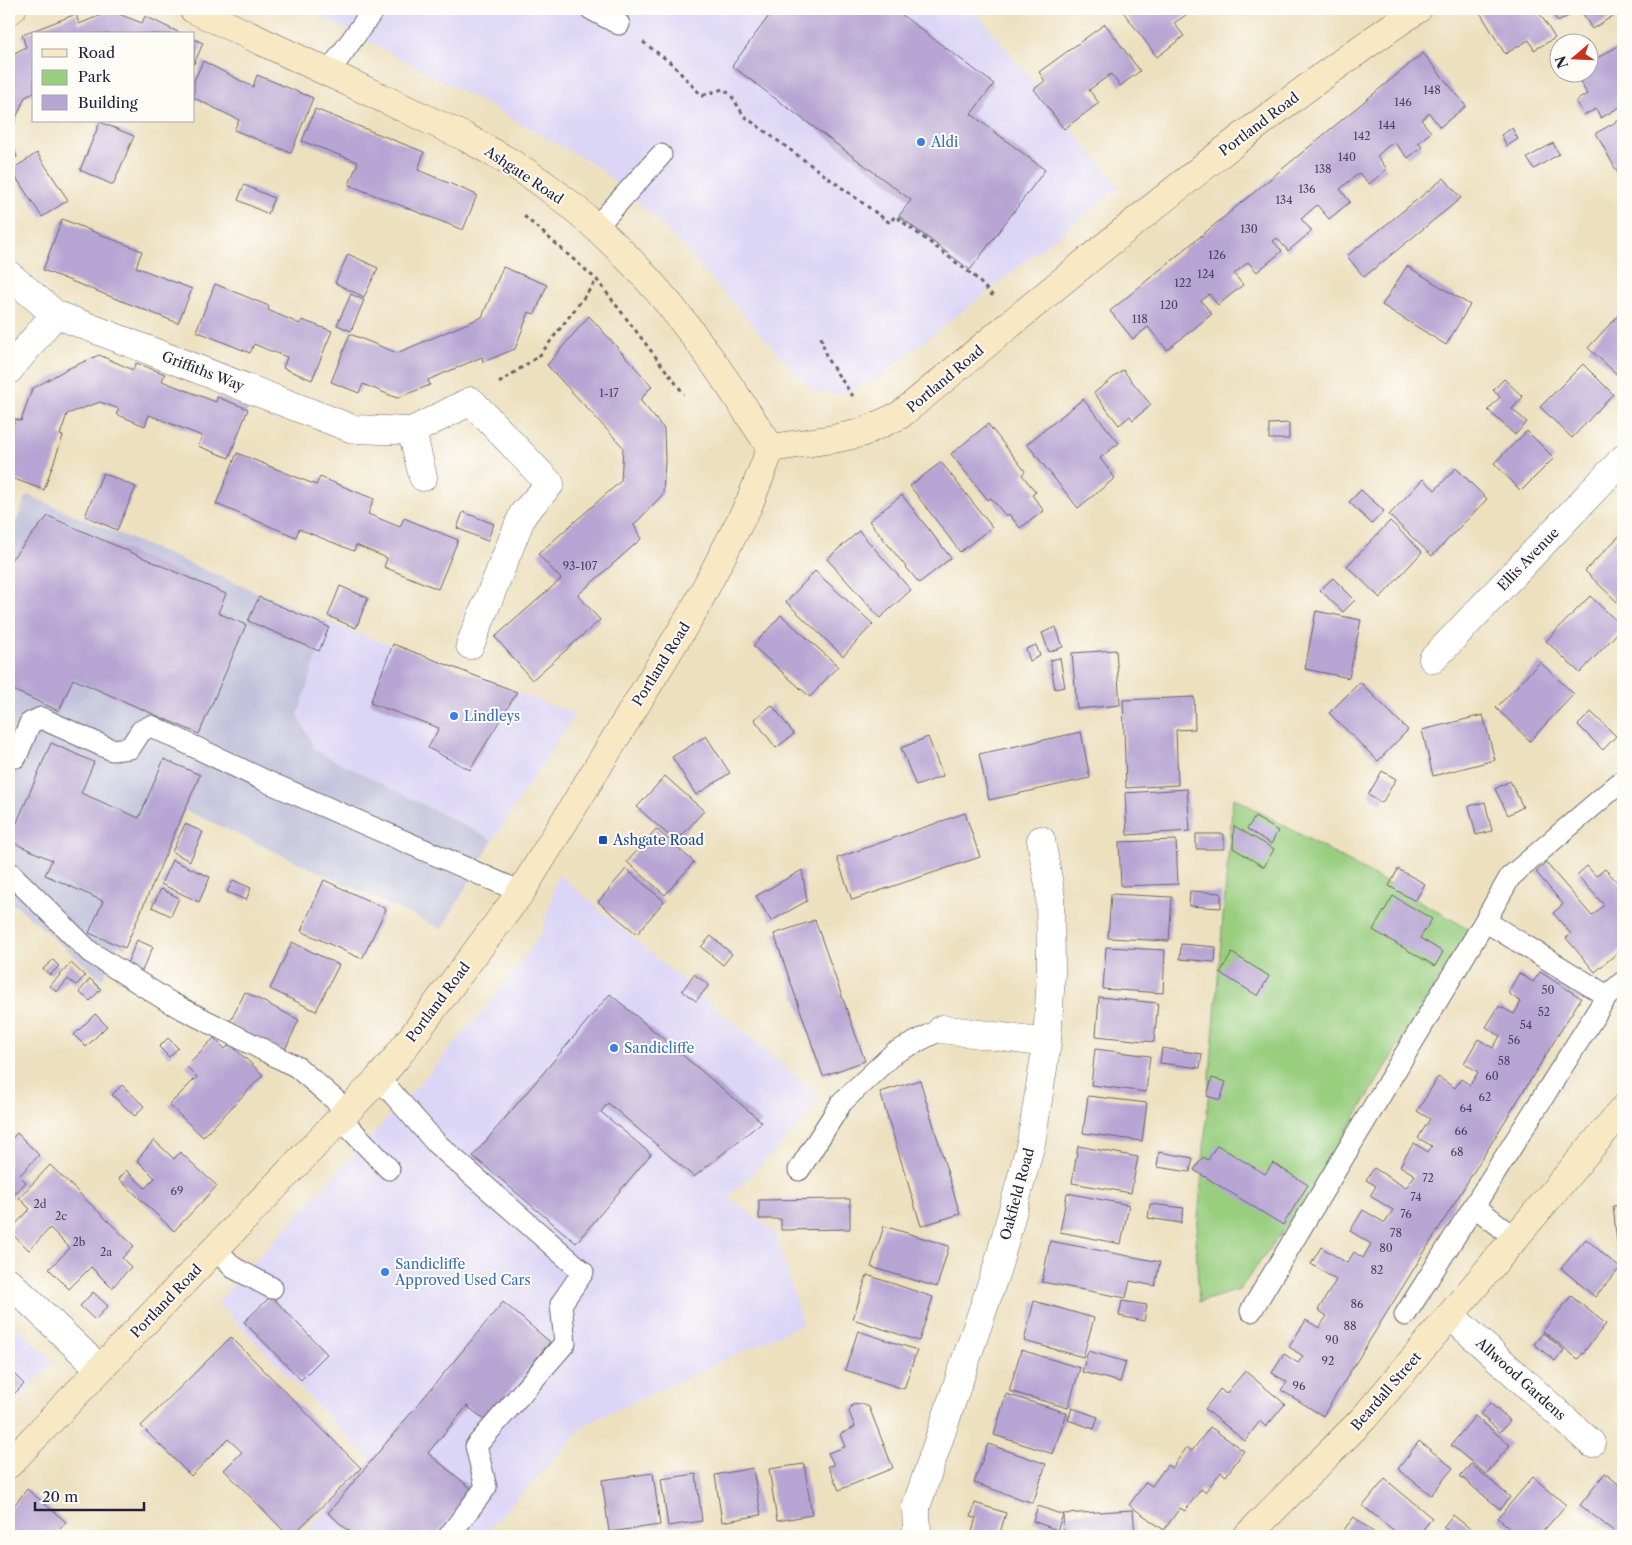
<svg xmlns="http://www.w3.org/2000/svg" width="1632" height="1545" viewBox="0 0 1632 1545" font-family="'Libre Caslon Text',serif">
	<style>
		.built { fill: #dcd6f6 }
		.industrial { fill: #c2c2dc }
		.green { fill: #99ce7f; stroke: #5e785d }
		.building { fill: #b7a5d3 }
		.lines { fill: none; stroke-linecap: round; stroke-linejoin: round }
		.lane-casing { stroke: #696469; stroke-width: 23 }
		.street-casing { stroke: #696469; stroke-width: 29 }
		.secondary-casing { stroke: #696469; stroke-width: 29 }
		.path { stroke: #696469; stroke-width: 3; stroke-dasharray: 4 4; stroke-linecap: butt }
		.lane { stroke: #fff; stroke-width: 21 }
		.street { stroke: #fff; stroke-width: 28 }
		.secondary { stroke: #f8e8c3; stroke-width: 28 }
		.shop-dot { fill: #3f7fe0; stroke: #fdfcf7; stroke-width: 2 }
		.transit-dot { fill: #1a4fb4; stroke: #fdfcf7; stroke-width: 2 }
		.labels { text-anchor: middle; stroke-width: 4; stroke-linejoin: round; paint-order: stroke }
		.number-label { font-size: 11px; fill: #474361 }
		.street-label { font-size: 14px; fill: #22223b; stroke: #fdfcf7 }
		.shop-label { font-size: 14px; fill: #366cbe; stroke: #fdfcf7; text-anchor: start }
		.transit-label { font-size: 14px; fill: #164399; stroke: #fdfcf7; text-anchor: start }
	</style>
	<rect width="100%" height="100%" fill="#fdfcf7"/>
	<filter id="ink" filterUnits="userSpaceOnUse"><feTurbulence type="fractalNoise" baseFrequency=".02" numOctaves="2"/><feDisplacementMap in="SourceGraphic" scale="10" xChannelSelector="R" yChannelSelector="G"/><feConvolveMatrix kernelMatrix="1 2 1 2 8 2 1 2 1" color-interpolation-filters="sRGB"/></filter>
	<filter id="wash" filterUnits="userSpaceOnUse"><feTurbulence type="fractalNoise" baseFrequency=".0096" numOctaves="4" result="noise"/><feDisplacementMap in="SourceGraphic" scale="20" xChannelSelector="R" yChannelSelector="G"/><feGaussianBlur stdDeviation="1.12" result="paint"/><feColorMatrix in="noise" values="0 0 0 0 0 0 0 0 0 0 0 0 0 0 0 0 0 1.4 0 .05"/><feComposite in="paint" operator="in"/></filter>
	<g filter="url(#wash)">
		<rect width="100%" height="100%" fill="#ede0bf"/>
		<path class="built" d="M307,9H973L1120,187L877,379L843,394L815,392L789,366L666,228L598,167L486,104Z
			M328,622L575,714L493,840L315,750L298,715Z
			M558,874L820,1097L796,1130L729,1197L775,1233L803,1324L586,1424L491,1527L489,1536H302L371,1461L217,1302L425,1078L496,996L542,933Z
			M9,1319L54,1362L9,1409Z"/>
		<path class="industrial" d="M27,495L328,622L298,715L315,750L493,840L442,929L183,809L102,980L17,906L9,903V539Z"/>
		<path class="green" d="M1233,797L1469,929L1303,1204L1239,1290L1199,1302L1196,1244Z"/>
		<g id="blocks">
			<path class="building" d="M774,9H894L994,84L971,114L1045,170L970,270L899,216L911,200L732,66Z
				M1121,9H1195L1174,23L1184,36L1157,57Z
				M1478,9H1537L1555,38L1534,50L1529,40L1505,54Z
				M1550,9H1613L1616,14L1592,29L1580,9L1558,22Z
				M111,11L142,23L145,16L182,34H34V93L25,97L17,116L10,136L17,157L9,160V56L26,47L22,35L76,14L79,24Z
				M1105,24L1140,71L1120,86L1111,74L1089,90L1099,103L1064,129L1034,89L1045,81L1039,72Z
				M194,39L203,43L194,64Z
				M1622,44L1623,47V105L1601,118L1596,109L1584,115L1576,101L1587,94L1575,72H1590V62Z
				M1423,53L1466,106L1440,127L1429,113L1421,120L1431,132L1418,143L1422,147L1408,158L1394,142L1387,147L1377,156L1387,169L1369,184L1359,173L1340,189L1350,202L1329,219L1317,205L1310,211L1301,219L1312,231L1288,251L1277,238L1273,241L1282,251L1257,272L1248,262L1234,274L1243,285L1218,305L1209,294L1201,301L1212,314L1167,350L1148,327L1133,339L1110,311Z
				M203,61L253,87L257,75L313,98L291,153L234,130L239,120L194,98V81Z
				M315,109L424,152L418,170L477,195L463,230L349,185L358,162L302,141Z
				M1623,118V183L1596,133Z
				M100,122L134,136L113,185L80,170Z
				M1512,128L1518,139L1507,146L1501,135Z
				M1553,143L1559,154L1534,169L1527,158Z
				M37,153L68,200L42,217L11,170Z
				M1444,178L1461,198L1364,277L1347,256Z
				M244,185L274,198L268,214L238,200Z
				M62,219L142,251L136,267L192,289L178,323L43,270Z
				M348,254L378,268L364,297L335,283Z
				M1407,266L1470,305L1446,345L1382,305Z
				M503,267L547,285L535,314L529,312L515,349L483,362L482,357L428,380L430,385L397,398L363,384L359,393L331,382L350,334L397,353L482,317Z
				M215,284L269,306L268,310L282,316L300,324L302,320L332,331L312,380L283,368L287,357L268,350L254,344L250,353L196,331Z
				M351,294L364,300L351,331L337,325Z
				M1622,311L1623,312V374L1620,377L1588,348Z
				M589,316L652,386L640,400L664,429L665,461L663,494L634,525L641,539L578,595L600,620L532,680L495,637L561,579L538,554L621,481L623,447L547,365Z
				M99,355L133,370L136,363L165,374L162,381L216,402L217,397L248,409L229,458L198,446L202,436L149,415L145,426L116,414L119,409L100,402L67,414L60,435L63,436L44,490L9,477V437L15,419L21,421L32,389L65,370Z
				M1583,364L1613,394L1572,438L1540,407Z
				M1123,370L1151,405L1133,420L1130,416L1119,425L1094,393Z
				M1504,379L1523,397L1512,409L1527,422L1515,435L1488,410L1500,397L1493,390Z
				M1083,399L1119,443L1100,458L1115,478L1078,508L1027,444Z
				M1289,423V439H1269V424Z
				M988,424L1025,471L1022,475L1036,492L1032,495L1044,511L1020,528L1009,514L1006,516L991,498L988,500L951,454Z
				M1527,431L1554,458L1521,491L1494,463Z
				M237,453L316,485L320,477L374,499L368,514L400,527L404,518L458,540L438,589L384,567L387,558L356,545L354,551L299,529L296,537L216,504Z
				M941,462L992,527L960,552L910,486Z
				M1456,468L1487,499L1432,556L1389,515L1423,479L1435,490Z
				M103,473L136,487L117,530L85,516Z
				M1361,490L1384,511L1372,524L1349,502Z
				M902,495L951,558L919,583L869,521Z
				M463,512L494,524L487,541L457,528Z
				M48,516L226,594L218,613L246,625L199,734L73,679L59,711L11,689L9,694V562Z
				M1390,521L1422,552L1380,598L1347,566Z
				M859,531L911,590L880,618L827,559Z
				M1623,532V595L1617,602L1585,571Z
				M815,571L873,624L843,656L786,602Z
				M1333,578L1355,600L1343,612L1320,590Z
				M340,586L368,598L356,628L328,616Z
				M1590,596L1623,627L1580,673L1546,641Z
				M259,597L329,627L319,651L248,621Z
				M1316,611L1361,620L1349,678L1305,669Z
				M781,615L838,666L810,697L753,646Z
				M1056,627L1063,647L1049,652L1042,633Z
				M393,644L517,692L470,770L428,748L439,728L370,703Z
				M1036,645L1040,656L1030,661L1026,649Z
				M1116,650L1120,705L1077,709L1072,653Z
				M1060,658L1065,687L1055,689L1050,660Z
				M1540,662L1574,694L1530,741L1496,708Z
				M1360,682L1408,730L1378,761L1329,713Z
				M1194,697L1195,729L1176,730L1178,785L1126,788L1123,700Z
				M772,705L794,734L776,748L754,719Z
				M1591,712L1616,736L1603,750L1578,725Z
				M1483,715L1495,760L1433,776L1422,730Z
				M1081,732L1090,778L989,800L979,754Z
				M706,736L730,773L696,795L672,757Z
				M928,737L943,776L916,786L901,748Z
				M51,743L94,762L81,793L139,818L164,759L200,775L125,948L89,933L103,901L45,875L52,860L9,841Z
				M1382,771L1396,779L1382,803L1368,795Z
				M665,776L704,811L676,842L637,807Z
				M1510,781L1523,807L1508,815L1495,789Z
				M1187,789L1190,831L1127,835L1125,793Z
				M1485,802L1492,831L1476,835L1469,806Z
				M965,813L980,857L852,900L837,858Z
				M1255,817L1278,831L1271,844L1247,829Z
				M185,824L203,832L190,861L172,852Z
				M1234,826L1274,849L1264,867L1233,848Z
				M656,829L694,862L665,895L627,862Z
				M1196,834H1224V849H1196Z
				M1176,840L1178,884L1121,886L1119,842Z
				M172,860L210,877L199,902L161,884Z
				M1546,863L1592,916L1604,905L1577,875L1587,866L1596,876L1605,869L1623,888V948L1595,972L1566,938L1571,934L1553,913L1563,904L1536,872Z
				M626,869L664,901L637,934L598,902Z
				M1398,869L1425,884L1415,901L1389,886Z
				M802,870L807,901L771,921L756,896Z
				M233,880L251,888L246,900L227,892Z
				M324,880L386,909L362,959L301,931Z
				M161,889L179,898L171,916L152,907Z
				M1190,891L1221,893V908L1189,906Z
				M1111,894L1172,897L1169,941L1108,938Z
				M1393,896L1432,919L1420,938L1443,952L1435,966L1373,930Z
				M815,920L865,1061L823,1076L774,934Z
				M711,936L732,954L723,965L701,947Z
				M137,940L153,947L140,975L125,968Z
				M292,942L339,965L316,1011L270,989Z
				M1181,944L1216,947L1215,962L1180,959Z
				M1106,947L1165,950L1163,993L1103,989Z
				M1232,953L1269,976L1258,996L1220,973Z
				M53,960L59,966L50,975L43,969Z
				M71,963L85,976L76,985L68,979L57,992L50,986Z
				M1540,972L1581,998L1323,1416L1281,1390L1287,1382L1272,1373L1284,1354L1298,1363L1303,1356L1289,1347L1306,1320L1319,1328L1327,1316L1318,1310L1336,1280L1311,1264L1321,1247L1347,1263L1354,1252L1363,1258L1371,1244L1350,1231L1363,1210L1385,1223L1393,1210L1370,1196L1376,1186L1366,1180L1374,1168L1406,1188L1415,1175L1400,1166L1406,1155L1414,1143L1428,1152L1432,1146L1418,1138L1430,1119L1417,1111L1426,1097L1438,1077L1455,1088L1461,1079L1470,1085L1478,1072L1464,1063L1478,1039L1493,1048L1500,1036L1486,1027L1499,1006L1514,1014L1521,1002L1508,993L1514,982L1519,973L1533,982Z
				M694,974L709,985L696,1001L682,991Z
				M90,979L101,989L90,1001L79,992Z
				M245,992L299,1020L284,1052L229,1024Z
				M610,994L762,1122L694,1177L608,1103L601,1112L651,1154L576,1243L473,1156Z
				M1099,997L1158,1003L1154,1042L1096,1036Z
				M95,1014L107,1026L86,1047L74,1035Z
				M168,1038L178,1048L169,1057L159,1047Z
				M214,1038L225,1049L230,1044L263,1075L203,1137L169,1105L197,1077L186,1066Z
				M1162,1048L1202,1054L1200,1068L1160,1063Z
				M1095,1049L1150,1056L1146,1092L1091,1085Z
				M1212,1078L1226,1082L1220,1100L1207,1096Z
				M920,1080L960,1214L921,1226L880,1092Z
				M122,1085L144,1106L135,1116L112,1095Z
				M1088,1096L1147,1103L1142,1141L1083,1133Z
				M17,1133L39,1155L19,1176L26,1182L9,1200V1142Z
				M154,1140L174,1159L180,1152L217,1186L174,1231L119,1179L126,1170L145,1188L155,1178L137,1160Z
				M1217,1145L1265,1174L1273,1163L1308,1185L1283,1225L1194,1170L1203,1157L1208,1160Z
				M1078,1146L1138,1157L1131,1193L1072,1183Z
				M1159,1152L1193,1158L1190,1172L1157,1167Z
				M50,1165L134,1246L122,1258L131,1267L112,1288L91,1267L69,1289L49,1269L70,1248L50,1228L29,1250L9,1231L30,1209L19,1198Z
				M1067,1193L1129,1205L1121,1244L1060,1232Z
				M850,1199V1229L781,1230V1219H759V1200Z
				M1150,1204L1184,1208L1181,1223L1148,1218Z
				M1623,1205V1251H1618L1613,1206Z
				M884,1226L949,1246L937,1287L871,1267Z
				M1586,1239L1620,1268L1595,1297L1561,1268Z
				M1050,1241L1160,1262L1155,1286L1130,1281L1126,1298L1042,1282Z
				M867,1275L933,1297L919,1341L853,1319Z
				M93,1292L108,1306L95,1320L80,1306Z
				M271,1296L327,1354L301,1380L244,1322Z
				M1571,1296L1606,1324L1578,1359L1543,1331Z
				M1034,1301L1094,1318L1083,1357L1024,1341Z
				M1122,1301L1147,1305L1144,1321L1119,1316Z
				M503,1302L550,1342L485,1420L467,1406L428,1453L473,1490L435,1536H355L328,1513Z
				M858,1331L917,1350L904,1389L845,1370Z
				M1543,1333L1564,1350L1555,1361L1534,1344Z
				M231,1337L361,1468L292,1536H289L224,1470L242,1452L228,1439L191,1476L141,1426Z
				M1021,1350L1080,1368L1068,1408L1009,1391Z
				M1088,1351L1126,1362L1120,1382L1082,1372Z
				M9,1369L24,1384L9,1399Z
				M1245,1371L1285,1404L1266,1427L1260,1421L1245,1441L1205,1409L1220,1389L1226,1394Z
				M1006,1394L1067,1413L1053,1454L994,1435Z
				M1490,1403L1510,1421L1500,1432L1480,1414Z
				M862,1404L869,1407L893,1468L839,1490L828,1466L834,1465L828,1453L845,1447L840,1434L855,1427L849,1412L852,1405Z
				M1072,1408L1098,1417L1094,1429L1068,1420Z
				M1475,1416L1510,1445L1486,1474L1451,1445Z
				M1210,1427L1244,1451L1226,1476L1221,1472L1205,1492L1201,1489L1185,1511L1180,1508L1164,1530L1129,1505L1146,1482L1152,1486L1167,1465L1172,1468L1187,1447L1192,1451Z
				M1419,1441L1453,1468L1431,1495L1398,1469Z
				M988,1444L1046,1464L1033,1503L974,1483Z
				M804,1464L812,1515L777,1521L769,1469Z
				M1471,1464L1510,1497L1500,1509L1460,1476Z
				M753,1468L761,1515L722,1522L715,1475Z
				M653,1473L660,1525L609,1532L602,1480Z
				M1605,1473L1623,1488V1536H1620L1580,1505Z
				M696,1474L702,1521L668,1526L661,1479Z
				M1533,1477L1566,1505L1539,1536H1519L1498,1518Z
				M1385,1479L1432,1518L1418,1536H1401L1363,1506Z
				M27,1489L66,1522L54,1536H9V1512Z
				M975,1503L1006,1513L999,1536H985L972,1532L976,1518L971,1517Z
				M1038,1506L1063,1515L1057,1530L1033,1521Z
				M1133,1510L1135,1536H1064L1063,1514Z
				M1453,1515L1478,1535L1477,1536H1455L1443,1527Z
				M1354,1517L1378,1536H1339Z"/>
		</g>
	</g>
	<g filter="url(#ink)">
		<use href="#blocks" fill-opacity="0" stroke="#696469" stroke-width="1"/>
		<g class="lines">
			<defs>
				<path id="lane" d="M591,9L619,24
					M328,73L374,9
					M596,227L661,155
					M16,757L30,723L41,718L112,750L130,748L141,731L151,726L268,782L521,892
					M9,872L90,952L171,1003L297,1067L348,1111
					M1485,921L1510,877L1623,780
					M379,1078L437,1144L583,1272L561,1304L565,1343L476,1446L486,1487L449,1536
					M340,1118L389,1169
					M799,1170L842,1102L894,1053L942,1029
					M1474,1206L1515,1238
					M215,1249L234,1268L272,1288
					M1251,1311L1485,921L1607,996
					M1405,1315L1607,996L1623,982"/>
				<path id="street" d="M9,275L55,314L353,429L412,431L471,401L550,484L523,514L470,645
					M9,370L55,314
					M412,431L423,477
					M1433,659L1623,459
					M942,1029L1047,1043
					M9,1282L100,1369
					M1450,1315L1591,1443
					M917,1536L916,1507L998,1265L1031,1143L1047,1043L1051,973L1050,891L1041,840"/>
				<path id="secondary" d="M193,9L465,137C492,152 521,167 546,186C587,216 624,252 657,290C700,339 735,394 771,448
					M9,11L12,9
					M771,448L833,439L861,433L900,415C1070,276 1236,132 1418,9
					M9,1464L379,1078L396,1058L521,892L694,610L749,504L771,448
					M1247,1536L1364,1418L1623,1109"/>
			</defs>
			<use href="#lane" class="lane-casing"/>
			<use href="#street" class="street-casing"/>
			<use href="#secondary" class="secondary-casing"/>
			<path class="path" d="M643,42L671,63L703,97
				M703,95L723,89L731,95L744,116L890,223L895,216L974,276L993,296
				M524,216L597,280L684,394
				M821,337L827,359L855,399
				M499,383L540,355L597,280"/>
			<use href="#lane" class="lane"/>
			<use href="#street" class="street"/>
			<use href="#secondary" class="secondary"/>
		</g>
	</g>
	<g class="shop-dot">
		<circle cx="921" cy="142" r="5"/>
		<circle cx="454" cy="716" r="5"/>
		<circle cx="614" cy="1048" r="5"/>
		<circle cx="385" cy="1272" r="5"/>
	</g>
	<rect class="transit-dot" x="598" y="835" width="10" height="10" rx="2.5"/>
	<g class="labels">
		<g class="number-label">
			<text x="1432" y="94">148</text>
			<text x="1403" y="106">146</text>
			<text x="1387" y="129">144</text>
			<text x="1362" y="140">142</text>
			<text x="1347" y="161">140</text>
			<text x="1323" y="173">138</text>
			<text x="1307" y="193">136</text>
			<text x="1284" y="204">134</text>
			<text x="1249" y="233">130</text>
			<text x="1217" y="259">126</text>
			<text x="1206" y="278">124</text>
			<text x="1183" y="287">122</text>
			<text x="1169" y="309">120</text>
			<text x="1140" y="323">118</text>
			<text x="609" y="397">1-17</text>
			<text x="580" y="570">93-107</text>
			<text x="1548" y="994">50</text>
			<text x="1544" y="1016">52</text>
			<text x="1526" y="1029">54</text>
			<text x="1514" y="1044">56</text>
			<text x="1504" y="1065">58</text>
			<text x="1492" y="1080">60</text>
			<text x="1485" y="1101">62</text>
			<text x="1466" y="1112">64</text>
			<text x="1461" y="1135">66</text>
			<text x="1457" y="1156">68</text>
			<text x="1428" y="1182">72</text>
			<text x="177" y="1195">69</text>
			<text x="1416" y="1201">74</text>
			<text x="40" y="1208">2d</text>
			<text x="1406" y="1218">76</text>
			<text x="61" y="1220">2c</text>
			<text x="1396" y="1237">78</text>
			<text x="79" y="1246">2b</text>
			<text x="1386" y="1252">80</text>
			<text x="106" y="1256">2a</text>
			<text x="1377" y="1274">82</text>
			<text x="1357" y="1308">86</text>
			<text x="1350" y="1330">88</text>
			<text x="1332" y="1344">90</text>
			<text x="1328" y="1365">92</text>
			<text x="1299" y="1390">96</text>
		</g>
		<g class="street-label">
			<text transform="translate(1259 124) rotate(-37)" y="5">Portland Road</text>
			<text transform="translate(524 175) rotate(34)" y="5">Ashgate Road</text>
			<text transform="translate(203 371) rotate(21)" y="5">Griffiths Way</text>
			<text transform="translate(945 379) rotate(-40)" y="5">Portland Road</text>
			<text transform="translate(1528 559) rotate(-46)" y="5">Ellis Avenue</text>
			<text transform="translate(661 664) rotate(-58)" y="5">Portland Road</text>
			<text transform="translate(438 1002) rotate(-53)" y="5">Portland Road</text>
			<text transform="translate(1017 1194) rotate(-75)" y="5">Oakfield Road</text>
			<text transform="translate(166 1301) rotate(-46)" y="5">Portland Road</text>
			<text transform="translate(1521 1379) rotate(42)" y="5">Allwood Gardens</text>
			<text transform="translate(1386 1391) rotate(-49)" y="5">Beardall Street</text>
		</g>
		<g class="shop-label">
			<text x="931" y="147">Aldi</text>
			<text x="464" y="721">Lindleys</text>
			<text x="624" y="1053">Sandicliffe</text>
			<text x="395" y="1269">Sandicliffe<tspan x="395" dy="16">Approved Used Cars</tspan></text>
		</g>
		<g class="transit-label">
			<text x="613" y="845">Ashgate Road</text>
		</g>
	</g>
	<rect width="1632" height="1545" fill="none" stroke="#fdfcf7" stroke-width="30"/>
	<rect x="32" y="32" width="162" height="90" fill="#fdfcf7" stroke="#a5a5ac"/>
	<rect x="42" y="49" width="25" height="8" fill="#f8e8c3" stroke="#a5a5ac"/>
	<text x="78" y="58" font-size="15" fill="#22223b">Road</text>
	<rect x="42" y="70" width="25" height="15" fill="#99ce7f" stroke="#a5a5ac"/>
	<text x="78" y="82" font-size="15" fill="#22223b">Park</text>
	<rect x="42" y="95" width="25" height="15" fill="#b7a5d3" stroke="#a5a5ac"/>
	<text x="78" y="108" font-size="15" fill="#22223b">Building</text>
	<g transform="translate(1574 58) rotate(251)"><circle r="24" fill="#fdfcf7" stroke="#a5a5ac"/>
	<path d="M0-4L9 19L0 12L-9 19Z" fill="#c8321e"/>
	<text y="-8" font-size="14" font-weight="bold" text-anchor="middle" fill="#22223b">N</text>
	</g>
	<path d="M35 1502v8h109v-8" fill="none" stroke="#22223b" stroke-width="2.5"/>
	<text x="42" y="1502" font-size="15" fill="#22223b" stroke="#fdfcf7" stroke-width="4" paint-order="stroke">20 m</text>
</svg>
